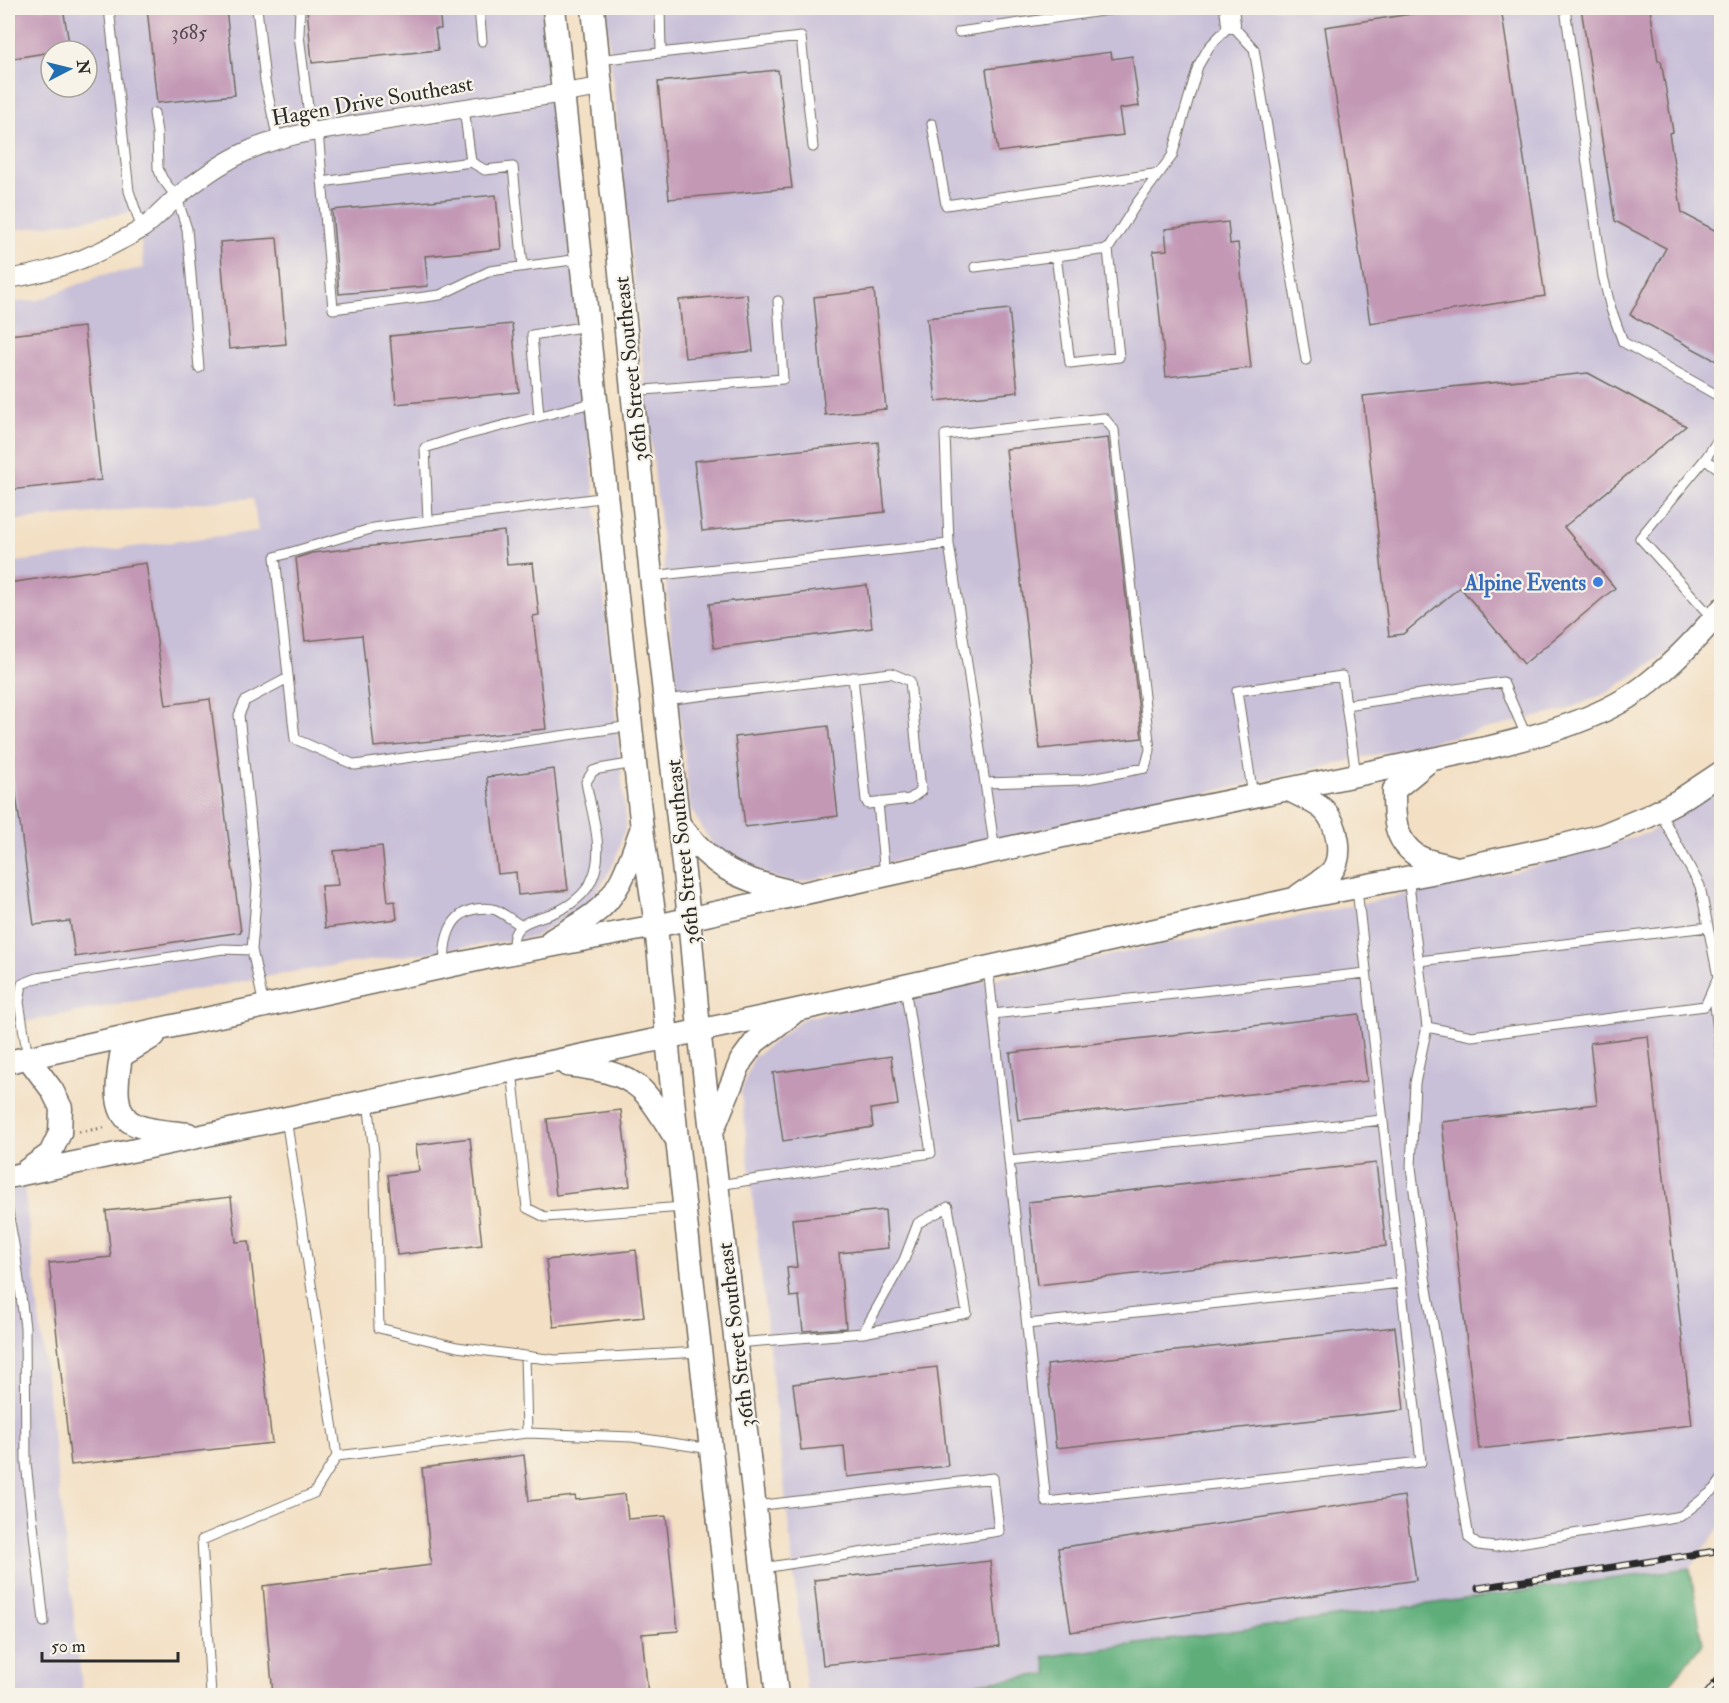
<svg xmlns="http://www.w3.org/2000/svg" width="1729" height="1703" viewBox="0 0 1729 1703" font-family="'IM FELL Double Pica',serif">
	<style>
		.industrial { fill: #c8bfd8; fill-rule: evenodd }
		.forest { fill: #5eae7a; stroke: #446c52; stroke-width: 1.5 }
		.building { fill: #c398b5 }
		.lines { fill: none; stroke-linecap: round; stroke-linejoin: round }
		.service-casing { stroke: #716a60; stroke-width: 11 }
		.minor-casing { stroke: #716a60; stroke-width: 20 }
		.tertiary-casing { stroke: #716a60; stroke-width: 25 }
		.path { stroke: #716a60; stroke-width: 3; stroke-dasharray: 1.5 4.5; stroke-linecap: butt }
		.service { stroke: #fff; stroke-width: 9 }
		.minor { stroke: #fff; stroke-width: 18 }
		.tertiary { stroke: #fff; stroke-width: 22 }
		.rail-casing { stroke: #2b2b2b; stroke-width: 7 }
		.rail { stroke: #f7f3e8; stroke-width: 4.5; stroke-dasharray: 14; stroke-linecap: butt }
		.shop-dot { fill: #3f7fe0; stroke: #f7f3e8; stroke-width: 2 }
		.labels { text-anchor: middle; stroke-width: 4.5; stroke-linejoin: round; paint-order: stroke }
		.number-label { font-size: 20px; fill: #51464e }
		.street-label { font-size: 22px; fill: #2b2b2b; stroke: #f7f3e8 }
		.shop-label { font-size: 22px; font-weight: bold; fill: #366cbe; stroke: #f7f3e8; text-anchor: end }
	</style>
	<rect width="100%" height="100%" fill="#f7f3e8"/>
	<filter id="ink" filterUnits="userSpaceOnUse"><feTurbulence type="fractalNoise" baseFrequency=".0167" numOctaves="2"/><feDisplacementMap in="SourceGraphic" scale="12" xChannelSelector="R" yChannelSelector="G"/><feConvolveMatrix kernelMatrix="1 2 1 2 8 2 1 2 1" color-interpolation-filters="sRGB"/></filter>
	<filter id="wash" filterUnits="userSpaceOnUse"><feTurbulence type="fractalNoise" baseFrequency=".008" numOctaves="4" result="noise"/><feDisplacementMap in="SourceGraphic" scale="24" xChannelSelector="R" yChannelSelector="G"/><feGaussianBlur stdDeviation="1.35" result="paint"/><feColorMatrix in="noise" values="0 0 0 0 0 0 0 0 0 0 0 0 0 0 0 0 0 1.4 0 .05"/><feComposite in="paint" operator="in"/></filter>
	<g filter="url(#wash)">
		<rect width="100%" height="100%" fill="#f3dfc3"/>
		<path class="industrial" d="M8,8H548L626,824L614,864L589,904L534,937L292,972L8,1025V563L258,531L253,498L8,521V303L38,300L102,275L144,268L137,212L8,231ZM51,51H87V87H51Z
			M605,8H1721L1722,582L1713,599L1670,651L1607,693L1563,711L1301,772L795,883L770,876L716,850L690,808Z
			M1721,783V1525L1690,1568L1045,1657L1049,1674L886,1695H807L741,1092L753,1058L804,1018L1511,873L1648,833L1700,800Z
			M24,1186L83,1695H8V1190Z"/>
		<path class="forest" d="M1690,1568L1703,1643L1668,1686L1607,1696L886,1695L1048,1674L1044,1657Z"/>
		<g id="blocks">
			<path class="building" d="M8,8H63L70,49L8,59Z
				M147,8H226L235,95L157,103Z
				M307,8H439L441,29H435L438,50L312,63Z
				M1451,8H1501L1545,296L1370,323L1325,27Z
				M1581,8H1650L1658,61H1661L1673,132L1669,133L1682,213L1722,234V364L1630,315L1666,248L1615,221Z
				M1111,52L1112,59L1132,56L1139,106L1119,109L1123,135L998,152L986,69Z
				M778,70L792,188L669,199L658,82Z
				M496,195L501,249L425,256L428,286L339,294L332,210Z
				M1228,222L1230,244L1238,243L1251,368L1166,377L1153,251L1167,250L1165,229Z
				M277,238L286,344L229,349L220,242Z
				M874,290L886,409L825,415L814,297Z
				M747,294L753,351L685,358L679,300Z
				M1009,309L1018,392L936,401L927,318Z
				M512,324L519,392L396,404L390,336Z
				M84,327L101,480L9,490L8,472V335Z
				M1588,373L1686,426L1564,527L1615,588L1524,664L1460,587L1403,634L1389,636L1363,396Z
				M1108,438L1142,738L1040,749L1006,449Z
				M878,442L885,512L702,531L694,461Z
				M504,531L507,565L533,563L539,615L533,616L546,729L374,747L362,635L305,641L296,558L312,553Z
				M146,563L166,705L210,699L241,932L75,957L70,921L34,925L8,737V583Z
				M867,585L872,628L714,648L709,604Z
				M828,726L838,816L745,827L735,737Z
				M554,769L568,890L518,895L516,872L498,874L487,777Z
				M382,846L388,902L395,901L397,919L325,928L321,886L338,885L334,851Z
				M1359,1014L1367,1081L1018,1120L1010,1053Z
				M1648,1036L1692,1425L1479,1449L1442,1122L1597,1104L1590,1043Z
				M891,1056L898,1105L871,1109L873,1127L783,1141L773,1073Z
				M621,1110L630,1186L556,1195L547,1119Z
				M470,1138L482,1245L397,1255L388,1175L419,1171L416,1145Z
				M1376,1163L1386,1246L1037,1285L1028,1202Z
				M231,1197L236,1242L249,1241L272,1443L71,1465L49,1263L111,1257L106,1211Z
				M885,1210L888,1248L839,1253L846,1328L803,1331L799,1296L790,1297L787,1268L797,1267L792,1219Z
				M636,1250L644,1317L554,1327L546,1260Z
				M1395,1327L1404,1410L1056,1448L1047,1365Z
				M937,1367L948,1466L847,1477L844,1446L801,1450L793,1384Z
				M524,1455L529,1501L575,1496L576,1500L625,1494L628,1519L666,1516L678,1631L642,1634L648,1695H273L263,1586L431,1565L422,1468Z
				M1404,1496L1416,1580L1071,1632L1058,1548Z
				M990,1561L999,1646L823,1665L814,1580Z"/>
		</g>
	</g>
	<g filter="url(#ink)">
		<use href="#blocks" fill-opacity="0" stroke="#716a60" stroke-width="1.5"/>
		<g class="lines">
			<defs>
				<path id="service" d="M109,8L129,191L142,229
					M257,8L265,81L278,140
					M300,8L299,35L311,132
					M479,8L482,41
					M660,8L661,51
					M1565,8L1603,276L1611,309L1623,342L1722,398
					M959,32L1122,8
					M598,60L801,37L813,147
					M154,113L157,133L158,168L162,178L177,198L187,229L199,368
					M932,124L946,205L1160,173
					M318,131L333,309L440,295L490,271L580,259
					M471,162L485,170L513,167L523,266
					M322,182L471,162L464,108
					M1056,256L1070,363L1119,357L1108,249
					M975,267L1108,249L1137,203L1172,156L1198,66L1209,47L1231,24L1254,49L1306,360
					M632,391L783,379L778,301
					M539,416L532,335L588,326
					M1705,459L1722,434
					M607,497L374,528L275,557L295,739L355,765L631,726
					M428,521L425,448L462,436L596,402
					M651,576L949,544L945,435L1104,418L1114,430L1150,750L1145,768L1081,780L985,783L949,544
					M1713,619L1640,538L1705,459L1722,471
					M665,700L891,673L910,681L921,791L910,799L868,804L866,800L853,677
					M1346,705L1503,682L1527,738
					M985,783L995,851
					M1253,796L1237,691L1342,676L1356,775
					M878,803L885,875
					M1408,877L1427,1027L1472,1036L1705,1006L1718,977L1700,886L1659,811
					M252,950L257,885L239,715L245,701L288,678
					M514,953C508,922 531,921 553,913C569,907 587,894 593,877C605,849 591,811 586,782L593,771L599,769L635,763
					M1419,961L1708,927
					M445,965C443,942 449,913 476,909C482,908 490,908 496,910C504,914 512,920 520,925
					M988,967L1046,1502L1421,1462L1357,889
					M1713,989L1722,1064
					M993,1014L1366,973
					M1427,1027L1415,1083L1411,1167L1425,1277L1469,1538L1478,1545L1495,1547L1681,1516L1715,1489L1722,1479
					M28,1058L19,1002L22,984L37,978L223,949L252,950L264,1006
					M512,1071L527,1208L545,1217L684,1207
					M368,1101L374,1153L379,1328L457,1347L555,1360L700,1352
					M1009,1161L1382,1120
					M718,1185L931,1153L905,987
					M8,1211L15,1250L8,1252
					M15,1250L25,1327L26,1463L44,1622
					M1027,1324L1401,1283
					M736,1343L863,1333L967,1313L948,1207L918,1223L904,1260L863,1333
					M525,1356L527,1433
					M337,1456L527,1433L632,1437L711,1449
					M755,1506L993,1478L999,1531L763,1568
					M211,1696L202,1540L314,1493L337,1456L286,1118"/>
				<path id="minor" d="M1229,8L1231,24
					M8,279C48,273 84,261 120,241C127,237 136,233 143,228C155,219 166,207 177,197C221,161 255,142 311,132L602,87"/>
				<path id="tertiary" d="M554,8L642,829L656,926L677,1139L738,1696
					M593,8L651,576L689,918L699,1029L777,1696
					M1428,762L1394,790C1394,815 1393,839 1416,855C1426,862 1442,863 1453,867
					M1287,789C1298,795 1314,801 1324,810C1337,823 1344,855 1332,871C1324,880 1308,888 1298,896
					M679,824C714,869 738,879 793,892
					M552,940C565,932 580,924 592,915C620,896 630,860 641,830
					M154,1036L121,1056C118,1076 110,1115 136,1125C149,1131 172,1132 188,1134
					M8,1062L490,957L656,926L1090,830L1491,747C1545,734 1608,717 1651,681C1677,660 1700,635 1722,609
					M567,1065C592,1068 623,1072 642,1090C655,1103 665,1122 675,1137
					M712,1132L741,1061L755,1042L792,1014
					M27,1170L50,1154L60,1133L61,1108L52,1090L28,1058
					M8,1177L797,1010L1294,899L1458,868L1564,845L1603,835L1649,816L1680,800L1722,772"/>
			</defs>
			<use href="#service" class="service-casing"/>
			<use href="#minor" class="minor-casing"/>
			<use href="#tertiary" class="tertiary-casing"/>
			<path class="path" d="M79,1132L108,1127"/>
			<use href="#service" class="service"/>
			<use href="#minor" class="minor"/>
			<use href="#tertiary" class="tertiary"/>
			<defs>
				<path id="rail" d="M1478,1588L1722,1550
					M1705,1696L1722,1675"/>
			</defs>
			<use href="#rail" class="rail-casing"/>
			<use href="#rail" class="rail"/>
		</g>
	</g>
	<circle class="shop-dot" cx="1598" cy="582" r="6"/>
	<g class="labels">
		<g class="number-label">
			<text x="189" y="39">3685</text>
		</g>
		<g class="street-label">
			<text transform="translate(372 100) rotate(-10)" y="8">Hagen Drive Southeast</text>
			<text transform="translate(630 369) rotate(-96)" y="8">36th Street Southeast</text>
			<text transform="translate(682 852) rotate(-96)" y="8">36th Street Southeast</text>
			<text transform="translate(735 1335) rotate(-97)" y="8">36th Street Southeast</text>
		</g>
		<g class="shop-label">
			<text x="1586" y="590">Alpine Events</text>
		</g>
	</g>
	<rect width="1729" height="1703" fill="none" stroke="#f7f3e8" stroke-width="30"/>
	<g transform="translate(69 69) rotate(83)"><circle r="28" fill="#f7f3e8" stroke="#a5a39c" stroke-width="1.5"/>
	<path d="M0-4.5L10 22L0 15L-10 22Z" fill="#1f6fb2"/>
	<text y="-9" font-size="16" font-weight="bold" text-anchor="middle" fill="#2b2b2b">N</text>
	</g>
	<path d="M42 1652v9h136v-9" fill="none" stroke="#2b2b2b" stroke-width="3"/>
	<text x="51" y="1652" font-size="18" fill="#2b2b2b" stroke="#f7f3e8" stroke-width="4.5" paint-order="stroke">50 m</text>
</svg>
